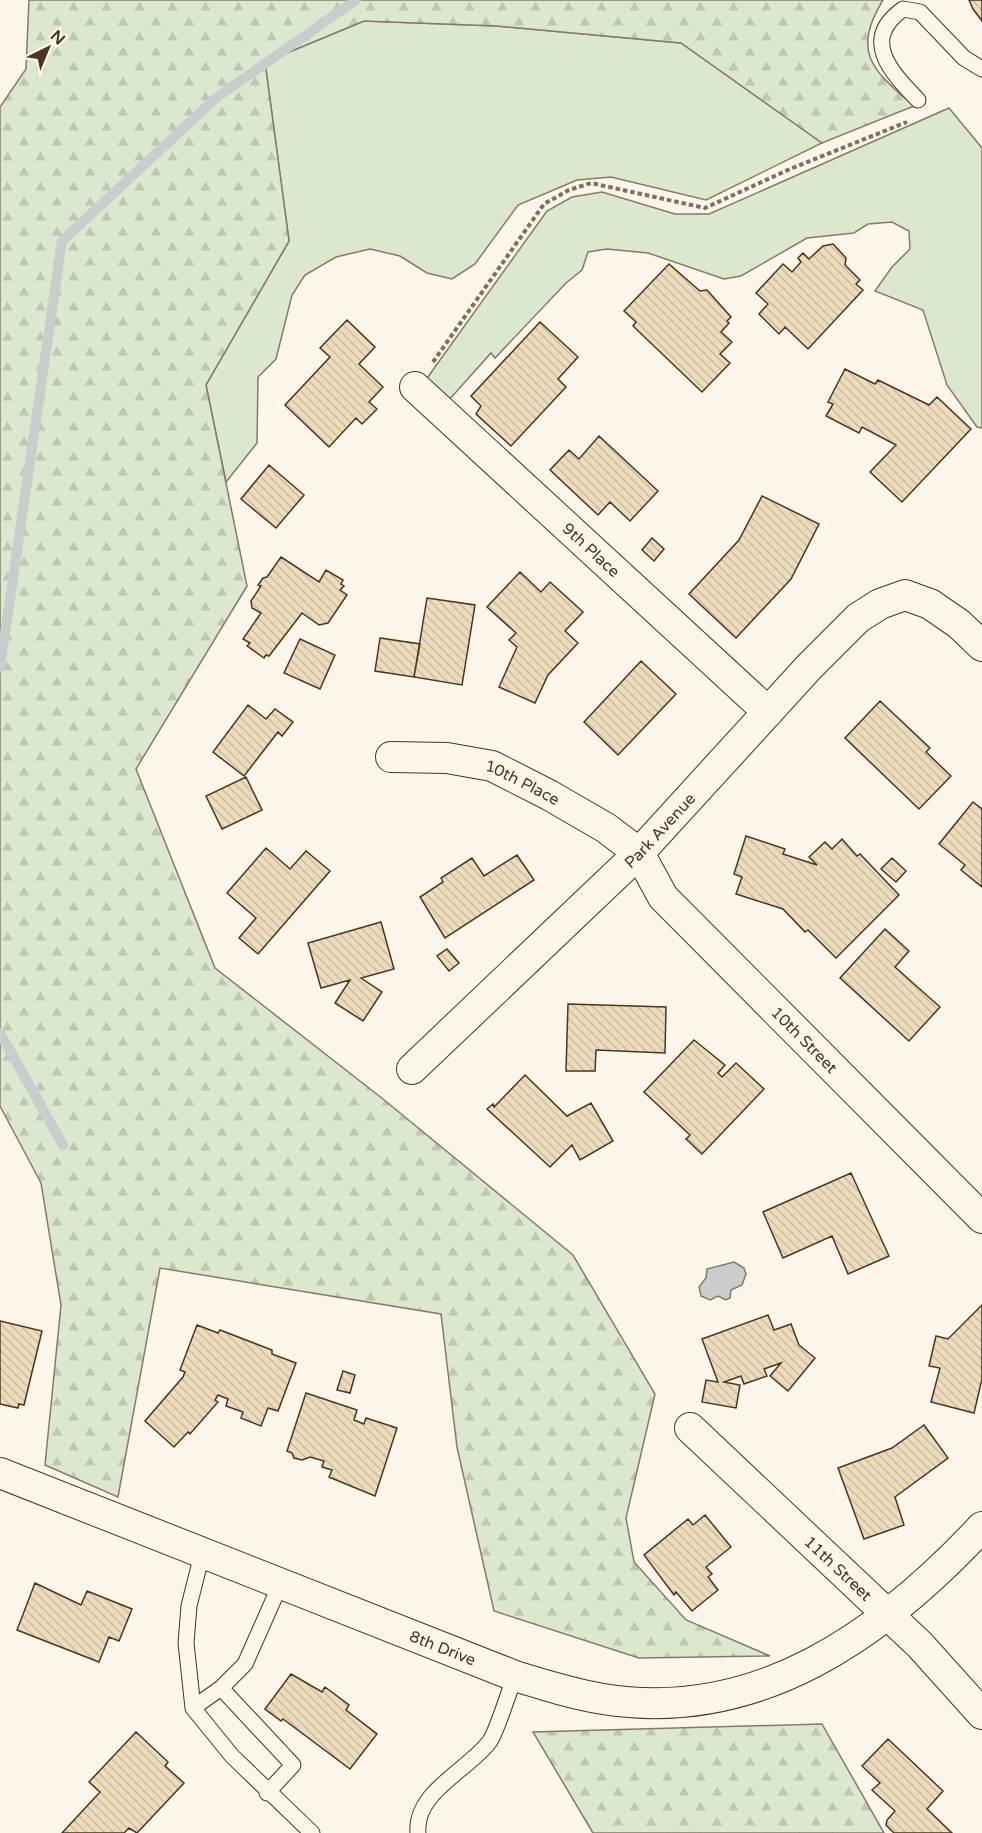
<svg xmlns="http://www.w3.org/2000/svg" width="982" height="1833" viewBox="0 0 982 1833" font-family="'Varela Round',sans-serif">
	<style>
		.green { fill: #dce7d0; stroke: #887966; stroke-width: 1.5 }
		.forest { fill: url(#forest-firs); stroke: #887966; stroke-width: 1.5 }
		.water { fill: #c9cecd; stroke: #887966; stroke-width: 1.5 }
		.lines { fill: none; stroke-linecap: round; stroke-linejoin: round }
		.stream { stroke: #c9cecd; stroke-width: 10 }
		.building { fill: url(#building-back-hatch); stroke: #4a3520; stroke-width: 1.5 }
		.service-casing { stroke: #4a3520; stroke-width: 17 }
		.minor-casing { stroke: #4a3520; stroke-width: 32 }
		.path { stroke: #7f6f5c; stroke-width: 4; stroke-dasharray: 4.5 3; stroke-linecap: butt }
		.service { stroke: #fbf6e9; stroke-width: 15 }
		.minor { stroke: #fbf6e9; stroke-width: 30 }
		.labels { text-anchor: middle; stroke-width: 4.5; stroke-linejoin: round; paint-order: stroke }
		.street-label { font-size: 16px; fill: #4a3520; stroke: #fbf6e9 }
	</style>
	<defs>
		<pattern id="forest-firs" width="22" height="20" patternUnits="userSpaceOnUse" patternTransform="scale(1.5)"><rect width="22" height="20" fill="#dce7d0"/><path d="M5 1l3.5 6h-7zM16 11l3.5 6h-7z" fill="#bec7b2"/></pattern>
		<pattern id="building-back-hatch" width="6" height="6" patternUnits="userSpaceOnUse" patternTransform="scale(1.5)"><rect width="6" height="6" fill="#ecdcbc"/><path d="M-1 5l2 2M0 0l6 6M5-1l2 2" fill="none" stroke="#ccbda1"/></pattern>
	</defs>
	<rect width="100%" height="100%" fill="#fbf6e9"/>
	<path class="green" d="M364,21L497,26L681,43L822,143L706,200L611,177L577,180L518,205L475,264L452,279L427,273L400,256L370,249L336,257L305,275L292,295L276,359L258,377L257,443L226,482L206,385L289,241L265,62Z
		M949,108L982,148V428L977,427L947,385L923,310L875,291L892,267L910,249L909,231L892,222L868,224L854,233L807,238L741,276L724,279L648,253L607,249L588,252L582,270L566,283L495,358L491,353L448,401L425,381L547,211L572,197L602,192L675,214H709Z"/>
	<path class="forest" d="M29,0H883C850,54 875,72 914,106L822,143L681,43L497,26L364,21L265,62L289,241L206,385L247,586L136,769L215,968L383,1099L573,1255L655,1394L626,1518L634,1562L686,1620L770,1656L639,1658L494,1611L457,1447L441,1314L160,1268L118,1497L45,1465L61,1305L41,1183L0,1106V107L26,69Z
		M822,1724L884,1833H593L533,1732Z"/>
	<path class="water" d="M734,1262L744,1268L746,1274L742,1285L731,1290L730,1298L726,1300L718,1296L710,1300L701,1296L699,1287L706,1278L707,1269Z"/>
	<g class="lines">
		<path class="stream" d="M0,668L62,241L216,98L356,0
			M0,1033L63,1145"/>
	</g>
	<path class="building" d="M969,0H982V21L973,9Z
		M833,244L846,258L845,265L860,280L856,284L863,290L808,349L785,327L779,334L759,314L768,304L756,293L783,264L792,272L801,262L798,258L803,253L809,259L823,246Z
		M669,264L700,291L707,290L731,317L727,321L729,323L721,332L732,342L720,354L730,363L702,392L633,326L636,322L624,311Z
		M347,320L375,347L359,364L383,387L369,402L377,409L362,424L356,418L329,447L285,405L330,357L320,348Z
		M540,322L578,357L558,379L566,387L511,446L476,414L481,406L471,396Z
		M845,369L875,384L878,380L929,405L937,397L971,429L902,502L870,472L896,445L862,427L859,433L826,416L833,404L828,402Z
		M599,436L658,491L630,521L610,502L598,515L550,470L569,450L579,459Z
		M269,465L304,495L276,528L241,499Z
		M762,496L819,524L791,579L736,638L689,594L739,540Z
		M652,538L664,549L654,561L642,550Z
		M281,557L319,582L326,570L343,580L341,584L344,586L340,590L347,595L328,623L319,625L302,613L269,656L266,655L264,658L247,646L250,643L243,639L261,613L252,608L251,601L261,586L258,585L263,578L267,577Z
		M520,572L541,592L550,582L583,612L565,631L578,643L548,675L535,703L499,687L517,647L509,640L516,633L487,607Z
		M427,598L475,605L462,685L414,677Z
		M380,638L420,644L414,677L375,671Z
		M300,639L335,655L320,689L284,673Z
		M641,661L676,694L618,755L584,722Z
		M880,701L930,748L926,752L951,776L919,809L845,738Z
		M248,705L266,719L275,709L293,722L282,736L278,732L244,776L213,752Z
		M246,777L262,810L222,829L206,796Z
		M973,802L982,809V887L961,870L965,865L939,844Z
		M746,836L785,849L783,854L817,865L809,857L825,842L832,849L842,839L857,856L860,854L899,895L836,958L808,930L805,932L783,909L736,894L742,877L734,874Z
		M266,848L290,869L306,851L330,871L258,954L239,938L256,918L227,893Z
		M517,855L534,880L445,938L420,897L443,882L441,878L472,858L484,876Z
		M892,858L906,871L896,882L881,869Z
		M381,922L394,969L361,978L382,992L363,1021L335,1003L350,980L321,988L308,943Z
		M885,929L909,951L895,967L940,1007L909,1041L840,978Z
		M447,949L459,963L449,971L437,956Z
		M568,1004L666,1007L665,1053L596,1050L595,1071H566Z
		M694,1040L725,1065L718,1073L722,1077L736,1063L764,1089L702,1154L686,1139L690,1135L644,1092Z
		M525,1075L567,1116L591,1103L613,1141L580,1160L572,1145L550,1167L487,1109L493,1104L494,1107Z
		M851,1173L889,1256L848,1274L832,1236L783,1258L763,1212Z
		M982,1305V1379L974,1413L931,1402L940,1368L929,1366L936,1336L948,1339Z
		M768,1315L774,1330L791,1324L799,1345L815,1358L788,1391L770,1376L781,1363L764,1369L767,1376L744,1384L741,1376L724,1382L740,1385L736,1408L702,1402L706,1380L718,1382L702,1339Z
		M0,1321L42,1331L24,1405L19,1404L18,1408L0,1404Z
		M197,1325L218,1333L220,1330L272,1350V1354L296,1363L278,1411L268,1408L261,1426L241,1418L243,1412L226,1406L228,1399L218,1395L215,1400L218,1402L190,1434L188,1432L174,1447L145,1421L183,1377L185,1372L180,1370Z
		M343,1371L355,1375L350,1393L337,1390Z
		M306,1393L357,1410L354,1420L364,1424L366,1418L397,1428L375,1496L329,1477L332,1470L322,1467L324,1461L310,1457L302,1460L294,1458L292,1453L287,1451Z
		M924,1425L948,1458L895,1497L904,1525L864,1539L838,1468L892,1448Z
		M705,1515L731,1547L706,1567L712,1574L708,1577L718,1590L692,1611L676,1592L674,1595L644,1555L688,1519L693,1525Z
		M35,1583L81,1605L87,1591L132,1609L119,1641L109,1637L99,1662L17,1630Z
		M291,1674L322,1692L325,1687L349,1705L346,1710L377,1734L350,1769L283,1719L281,1721L265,1709Z
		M136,1732L168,1762L165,1766L184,1783L137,1833L129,1828L124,1833H62L100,1792L89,1782Z
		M888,1739L943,1791L927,1809L952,1833H894L886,1825L887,1820L895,1811L872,1790L880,1783L862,1766Z"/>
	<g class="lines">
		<defs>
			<path id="service" d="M918,100C891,72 860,40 903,9L920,12L964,58L982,69
				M202,1554L189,1606L186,1643L193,1708L232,1756L312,1833
				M221,1688L293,1765L267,1793
				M193,1708L221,1688L245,1664L280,1585
				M418,1833C414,1792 469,1770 490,1741C497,1731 509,1691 515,1676"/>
			<g id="minor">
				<path id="s1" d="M415,387L768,712"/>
				<path id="s2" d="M391,757L447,758L492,766L549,795L606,828L639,853L663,897L982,1218"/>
				<path id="s3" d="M412,1069L639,853L809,667L858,618L880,604L905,595L930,604L959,624L982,646"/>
				<path id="s4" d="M690,1428L920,1645L982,1714"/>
				<path id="s5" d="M0,1473L515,1676C544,1685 573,1694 603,1699C758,1724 882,1634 982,1527"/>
			</g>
		</defs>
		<use href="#service" class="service-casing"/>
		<use href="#minor" class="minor-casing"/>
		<path class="path" d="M433,362L544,204L569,190L591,183L705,208L790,169L907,122"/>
		<use href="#service" class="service"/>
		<use href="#minor" class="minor"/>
	</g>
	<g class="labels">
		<g class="street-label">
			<text dy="6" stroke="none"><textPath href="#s1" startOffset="240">9th Place</textPath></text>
			<text dy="6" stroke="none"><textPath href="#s2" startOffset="136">10th Place</textPath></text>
			<text dy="6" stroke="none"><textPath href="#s3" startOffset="344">Park Avenue</textPath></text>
			<text dy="6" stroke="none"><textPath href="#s2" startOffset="524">10th Street</textPath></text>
			<text dy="6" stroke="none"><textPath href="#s4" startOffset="204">11th Street</textPath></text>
			<text dy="6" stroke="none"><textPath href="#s5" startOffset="476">8th Drive</textPath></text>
		</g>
	</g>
	<g transform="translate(48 48) rotate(43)" stroke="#fbf6e9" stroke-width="4.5" paint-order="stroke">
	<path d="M0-4.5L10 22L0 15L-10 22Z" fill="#4a3520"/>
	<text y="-9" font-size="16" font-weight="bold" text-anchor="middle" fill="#4a3520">N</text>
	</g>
</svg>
